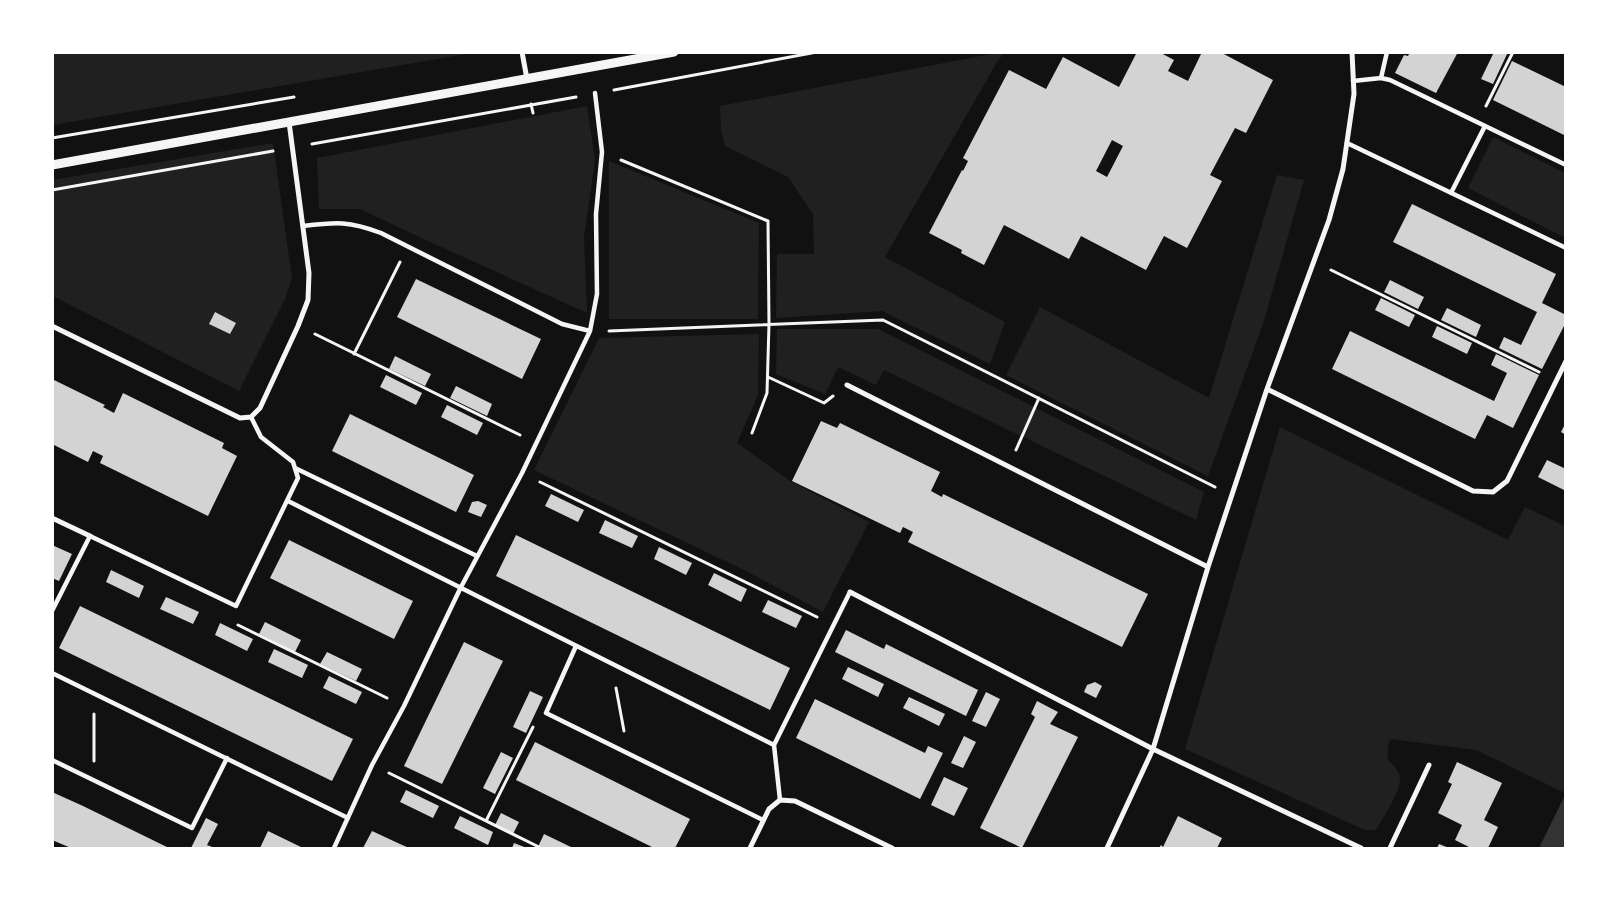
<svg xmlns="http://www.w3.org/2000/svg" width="1618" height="901" viewBox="0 0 1618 901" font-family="Quicksand,sans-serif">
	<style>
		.green { fill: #202020 }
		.water { fill: #333 }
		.building { fill: #d3d3d3; fill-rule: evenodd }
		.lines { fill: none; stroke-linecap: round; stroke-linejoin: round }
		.path { stroke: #f5f5f5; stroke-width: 3 }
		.pedestrian { stroke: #f5f5f5; stroke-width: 4.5 }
		.minor { stroke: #f5f5f5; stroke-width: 5 }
		.tertiary { stroke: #f5f5f5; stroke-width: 9 }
	</style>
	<rect width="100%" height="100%" fill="#111"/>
	<path class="green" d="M53,52H472V53L53,125Z
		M996,53H1004L997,62L885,257L1005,322L990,364L882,311L776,318L777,254H814L813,214L788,177L725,146L721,131L720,106Z
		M587,106L595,160L584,237L587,313L417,236L360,209H319L317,158Z
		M1493,137L1565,173V238L1468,188Z
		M273,143L292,278L285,299L239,391L53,296L52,180Z
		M609,161L759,223L758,319H609Z
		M1277,175L1304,180L1263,324L1208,476L1006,375L1040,307L1209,398Z
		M777,329H878L1204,492L1196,520L884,370L876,385L838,367L825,394L776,374Z
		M759,334L758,395L737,443L790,481L869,522L823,612L744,570L534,470L599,338Z
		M1280,427L1508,540L1525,507L1565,526V793L1476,750L1391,739L1389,741L1387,758C1391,764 1400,771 1400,778C1401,791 1383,818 1376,830H1365L1185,749Z"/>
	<path class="water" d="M1565,795V848H1539Z"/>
	<path class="building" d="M1137,52H1159L1174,60L1168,71L1188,81L1202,52H1220L1273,80L1246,133L1235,128L1210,175L1222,181L1187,248L1164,236L1146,270L1081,236L1069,259L1004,225L984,265L961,253L962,250L929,233L962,170L963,171L968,161L963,158L1009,70L1046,89L1063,57L1119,87ZM1112,140L1123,146L1107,177L1096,171Z
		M1410,52H1458L1436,93L1395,73L1404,55L1408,56Z
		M1494,52H1508L1493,84L1481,79Z
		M1512,61L1566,87V136L1493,100Z
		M1412,204L1556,274L1542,303L1566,315V322L1542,369L1499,348L1504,337L1521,345L1537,312L1393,242Z
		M416,279L541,339L522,379L397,317Z
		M1390,280L1424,297L1418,309L1384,292Z
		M1381,298L1415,315L1409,327L1375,310Z
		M1447,308L1481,325L1476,337L1441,320Z
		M215,312L236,323L230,334L209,324Z
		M1437,326L1472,343L1467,354L1432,337Z
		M1350,331L1494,401L1507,373L1491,365L1496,354L1539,375L1513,428L1487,415L1475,439L1332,369Z
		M395,356L431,374L425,386L389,369Z
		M386,375L422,393L416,405L380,387Z
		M52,379L105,405L103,407L114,413L123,393L224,443L222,448L237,456L208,516L100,463L103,456L93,451L88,462L52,444Z
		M456,386L492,404L487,416L450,398Z
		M447,405L483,423L477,435L441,417Z
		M350,414L474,475L456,512L332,451Z
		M821,421L837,428L840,423L940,472L931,491L942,497L943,494L1148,594L1122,647L908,542L913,532L903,527L900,533L792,481Z
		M1566,422V435L1561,432Z
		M1547,460L1566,469V491L1538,477Z
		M551,494L584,510L578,522L545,506Z
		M478,501L487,505L481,517L468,512L472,502Z
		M605,520L638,536L632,548L599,533Z
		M516,535L790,668L770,710L496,576Z
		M289,540L413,601L394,639L270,578Z
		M52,545L72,554L59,581L52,578Z
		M659,547L692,563L686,575L654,559Z
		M111,570L144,586L139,598L106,582Z
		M714,573L747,589L741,602L708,585Z
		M166,597L199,612L193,624L160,609Z
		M768,600L802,616L796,628L762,612Z
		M80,606L353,739L332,781L59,648Z
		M265,622L301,640L295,652L259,634Z
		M220,623L253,639L247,651L215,635Z
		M846,630L884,649L886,644L978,690L966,716L835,652Z
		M464,642L503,661L442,784L404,766Z
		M274,649L308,665L302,678L268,662Z
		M327,652L362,669L356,681L320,664Z
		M848,667L884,684L878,697L842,679Z
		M329,676L362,692L356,704L323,688Z
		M1095,682L1102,686L1096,698L1084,692L1087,685Z
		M530,691L543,697L526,733L513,727Z
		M986,692L1000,699L986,727L972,721Z
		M909,697L945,714L939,726L903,708Z
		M815,699L925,753L928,746L943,753L920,799L796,738Z
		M1037,701L1058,712L1050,724L1078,737L1022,848L980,828L1035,717L1031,714Z
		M964,736L976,742L963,768L951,763Z
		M535,742L690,819L675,848H654L516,780Z
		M501,752L513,758L495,794L483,788Z
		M1457,762L1502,783L1484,820L1498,827L1488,848H1471L1455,840L1462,825L1438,813L1452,784L1448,782Z
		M944,777L968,788L954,816L931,805Z
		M406,790L439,806L433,818L400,802Z
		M52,792L83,806L169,848H71L52,840Z
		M501,813L519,822L513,834L495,825Z
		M460,816L493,832L488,845L454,828Z
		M1178,816L1222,838L1217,848H1159L1161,845L1163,847Z
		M206,818L218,824L207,845L215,848H191Z
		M268,831L303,848H260Z
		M372,831L400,844L409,848H363Z
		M544,834L573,848H541L538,847Z
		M514,843L527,848H512Z
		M1439,844L1449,848H1437Z"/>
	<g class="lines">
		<path class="path" d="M614,90L817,52
			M531,104L533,113
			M1486,106L1513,52
			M52,138L294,97
			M312,144L576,97
			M621,160L768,221L769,324L767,393L752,433
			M52,190L273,151
			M1331,270L1539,372
			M609,331L883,320L1215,487
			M315,334L520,435
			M354,354L400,262
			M768,377L824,403L833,396
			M1016,450L1039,398
			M540,482L817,617
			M238,625L387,698
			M616,688L624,731
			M94,714V761
			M389,773L541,848
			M486,821L533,727"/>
		<path class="pedestrian" d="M1381,78L1387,52
			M1353,81L1381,78L1390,80L1566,165
			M1347,143L1566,248
			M1451,193L1485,126
			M303,226C337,222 349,221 381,233L562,324L590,331
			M295,468L477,556
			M288,501L774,745L780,800
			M52,611L90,536L236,606L298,478L293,462L261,437L251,417
			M576,646L546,713L763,820
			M52,673L348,818
			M774,745L850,592
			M52,760L192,828L227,758
			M334,848L372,765L404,706L460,589L522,473L590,331L597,294L596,214L602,152L595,93"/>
		<path class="minor" d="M522,52L527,79
			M52,326L240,418L251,417L260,408L298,326L308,300L309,273L289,122
			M847,385L1208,567
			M1267,389L1473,491L1493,492L1507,481L1566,361
			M52,518L90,536
			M850,592L1153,749L1361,848
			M750,848L769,809L780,800L795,801L892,848
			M1107,848L1153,749L1208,567L1267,389L1329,220L1343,169L1354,94L1352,52
			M1390,848L1429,765"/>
		<path class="tertiary" d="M52,165L674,52"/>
	</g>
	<rect width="1618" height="901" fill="none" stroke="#ffffff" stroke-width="108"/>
</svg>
